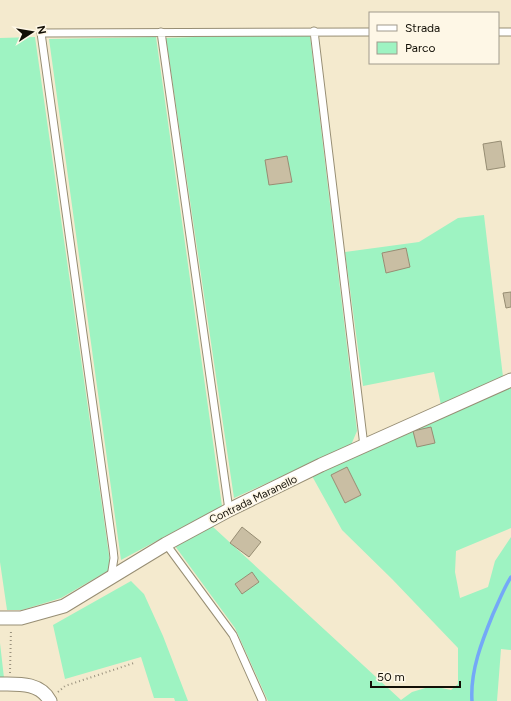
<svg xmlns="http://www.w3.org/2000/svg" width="511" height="701" viewBox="0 0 511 701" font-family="Figtree,sans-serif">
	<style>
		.green { fill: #9ef3c2; fill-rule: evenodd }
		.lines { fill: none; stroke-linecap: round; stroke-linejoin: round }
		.stream { stroke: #74a8f7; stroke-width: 3.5 }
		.building { fill: #c9bea3; stroke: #968d73 }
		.lane-casing { stroke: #978e74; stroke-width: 9 }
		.street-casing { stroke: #978e74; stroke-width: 15 }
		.path { stroke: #9a927e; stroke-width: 2; stroke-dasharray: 1 3; stroke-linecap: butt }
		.lane { stroke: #fff; stroke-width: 7 }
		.street { stroke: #fff; stroke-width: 13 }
		.labels { text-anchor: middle; stroke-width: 3.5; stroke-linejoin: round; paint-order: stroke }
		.street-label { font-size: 11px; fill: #120f06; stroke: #fef7e6 }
	</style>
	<rect width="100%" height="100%" fill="#f4eace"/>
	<path class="green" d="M224,36H310L357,431L351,445L234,498L166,38ZM287,156L292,182L270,185L265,160Z
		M35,37L111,569L61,598L22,610H7L0,562V38Z
		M156,37L222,506L121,560L49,39Z
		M484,215L503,377L441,405L434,372L363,386L345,252L419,242L458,218ZM406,248L410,267L386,273L382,253Z
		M511,385V528L456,551L455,572L460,598L488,587L495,561L511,537V650L501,649L497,701H268L235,628L175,546L212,526L401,700L412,692L432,686L451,690L458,684V648L392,579L342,530L312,476ZM347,467L361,495L345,503L331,475Z
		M131,581L144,594L163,636L188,701H175L174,698H154L141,657L65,679L53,625Z
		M0,643L4,678H0Z"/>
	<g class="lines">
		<path class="stream" d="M472,701C470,671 482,641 493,614C499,601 504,588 511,577"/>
	</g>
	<path class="building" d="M501,141L505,167L487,170L483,144Z
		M287,156L292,182L269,185L265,160Z
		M406,248L410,267L386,273L382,253Z
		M511,292V307L506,308L503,293Z
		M431,427L435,443L417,447L413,431Z
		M347,467L361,495L345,503L331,475Z
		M242,527L261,542L249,557L230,543Z
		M252,572L259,582L242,594L235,584Z"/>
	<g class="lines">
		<defs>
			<path id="lane" d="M314,31L364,446
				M161,32L229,510
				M498,32H511
				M166,544L233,635L262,700
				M111,577L114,558L113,549L41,33L370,32"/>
			<path id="street" d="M0,618H21L64,606L166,544L229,510L321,465L511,380
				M0,684C18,684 40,682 50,701"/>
		</defs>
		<use href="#lane" class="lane-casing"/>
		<use href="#street" class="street-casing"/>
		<path class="path" d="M10,673L11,629
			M58,692L65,686L134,663"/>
		<use href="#lane" class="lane"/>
		<use href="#street" class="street"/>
	</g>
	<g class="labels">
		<g class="street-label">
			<text transform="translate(253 499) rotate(-26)" y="4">Contrada Maranello</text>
		</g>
	</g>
	<rect x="369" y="12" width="130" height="52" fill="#fef7e6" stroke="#a09a8c"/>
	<rect x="377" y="25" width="20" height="6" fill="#ffffff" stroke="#a09a8c"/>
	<text x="405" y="32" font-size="12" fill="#120f06">Strada</text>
	<rect x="377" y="42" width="20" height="12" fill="#9ef3c2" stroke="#a09a8c"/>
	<text x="405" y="52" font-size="12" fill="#120f06">Parco</text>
	<g transform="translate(32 32) rotate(78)" stroke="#fef7e6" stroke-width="3" paint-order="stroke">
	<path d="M0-3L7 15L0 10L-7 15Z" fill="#120f06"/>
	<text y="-6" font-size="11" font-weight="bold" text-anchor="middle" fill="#120f06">N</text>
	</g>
	<path d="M371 681v6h89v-6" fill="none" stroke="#120f06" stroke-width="2"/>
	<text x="377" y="681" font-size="12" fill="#120f06" stroke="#fef7e6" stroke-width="3" paint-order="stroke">50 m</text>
</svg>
